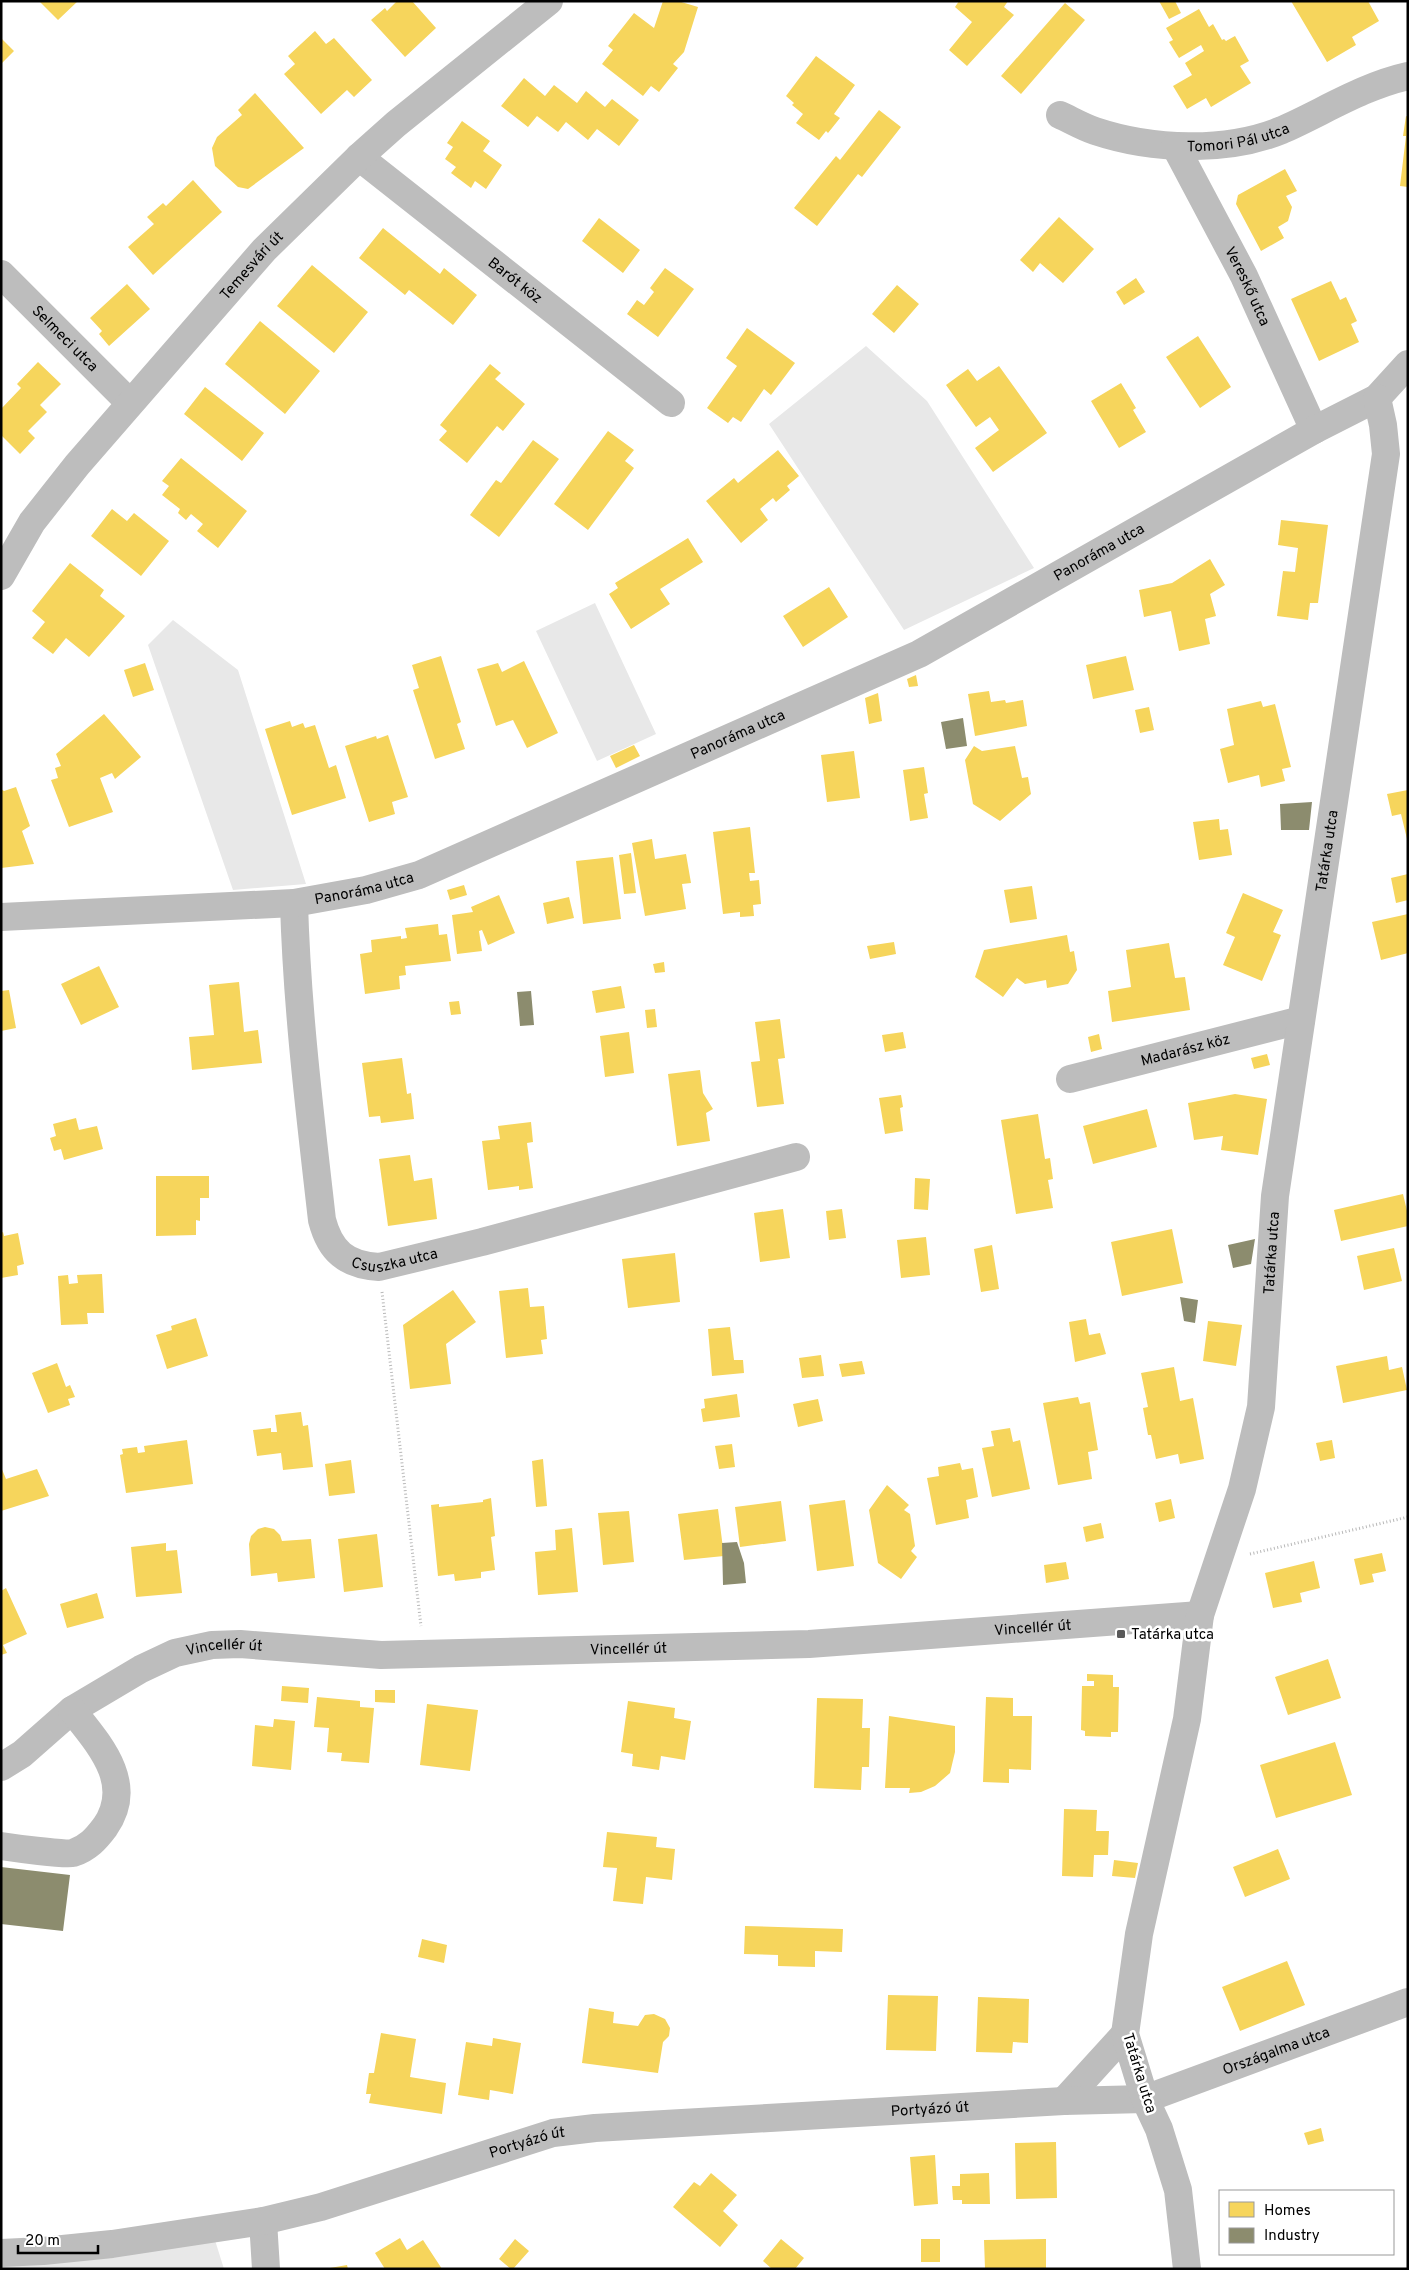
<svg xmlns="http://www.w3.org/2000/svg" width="1409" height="2270" viewBox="0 0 1409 2270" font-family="Overpass,sans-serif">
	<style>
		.green { fill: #e8e8e8 }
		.homes { fill: #f6d55c }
		.industry { fill: #8c8c6e }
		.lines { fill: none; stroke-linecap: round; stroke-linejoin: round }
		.path { stroke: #b8b8b8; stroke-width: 3; stroke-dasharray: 1 2.5; stroke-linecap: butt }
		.minor { stroke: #bdbdbd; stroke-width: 28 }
		.poi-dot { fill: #595959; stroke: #fff; stroke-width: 2 }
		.labels { text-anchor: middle; stroke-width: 5; stroke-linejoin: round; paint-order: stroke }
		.street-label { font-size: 15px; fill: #000; stroke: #fff }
		.poi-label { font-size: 15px; fill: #000; stroke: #fff; text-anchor: start }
	</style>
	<rect width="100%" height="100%" fill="#fff"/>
	<path class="green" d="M866,346L927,401L1034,568L904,630L769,424Z
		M595,603L656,734L597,761L536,631Z
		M173,620L238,670L306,884L233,890L148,645Z
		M214,2237L224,2269H1V2260Z"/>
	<path class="homes" d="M39,1H78L58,20Z
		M397,1H412L436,28L405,57L371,20L385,8L387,11Z
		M663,1H678L698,7L684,52L673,64L678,68L659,92L651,86L643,96L602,64L613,50L608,46L634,13L654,28Z
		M959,1H1008L1004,7L1014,15L967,66L949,50L972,22L955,7Z
		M1159,1H1175L1181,13L1169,19Z
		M1291,1H1368L1379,21L1352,37L1356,45L1327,62Z
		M1065,3L1085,20L1021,94L1001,76Z
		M1199,9L1209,27L1213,24L1222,40L1224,39L1226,41L1235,36L1249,61L1240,66L1251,83L1211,107L1206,98L1187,109L1173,86L1192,75L1185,63L1204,51L1201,45L1179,58L1169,42L1173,40L1166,28Z
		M315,31L326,44L334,38L372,80L354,97L347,90L321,114L284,74L295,64L288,56Z
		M1,38L14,51L1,64Z
		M816,56L855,85L834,114L840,118L828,133L826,131L819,140L796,123L803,114L792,105L794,103L786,96Z
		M524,78L545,96L554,85L577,103L586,91L605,107L612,99L639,120L619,146L597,129L588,140L566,122L558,132L537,116L528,127L501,106Z
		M255,93L304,148L248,189L238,187L215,166L212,148L217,137L242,115L238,110Z
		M879,110L901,127L862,177L858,174L817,226L794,208L836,156L840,160Z
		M1406,116L1408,117V187L1400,186L1406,136H1403Z
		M462,121L490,141L483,151L502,165L486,189L475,181L471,188L451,173L456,167L445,159L453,147L447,143Z
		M1285,169L1297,191L1286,196L1292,207L1288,221L1278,227L1284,238L1261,251L1236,204L1238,195Z
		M193,180L222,212L153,275L128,247L154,224L147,217L163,203L166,206Z
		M1059,217L1094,249L1063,283L1040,263L1033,272L1020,260Z
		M599,218L640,250L623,273L582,241Z
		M383,228L440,274L444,268L477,295L453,325L409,290L405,295L359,258Z
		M312,265L368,312L334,353L277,306Z
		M665,268L694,289L658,337L627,314L637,300L644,305L654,292L650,288Z
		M1136,278L1145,292L1124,305L1116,292Z
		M1331,281L1340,300L1346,297L1357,321L1351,324L1359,342L1319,361L1291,299Z
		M127,284L150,309L109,346L99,334L102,331L90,318Z
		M897,285L919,304L894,333L872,314Z
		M260,321L320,371L285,414L225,364Z
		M747,328L795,363L771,395L764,389L741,422L733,417L728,423L707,408L737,366L726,358Z
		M1198,336L1231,387L1200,408L1166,357Z
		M38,362L61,384L40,405L47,412L28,431L35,438L20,454L1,435V409L21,388L17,384Z
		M490,364L501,373L495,379L525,404L503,431L497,426L467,463L439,440L447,431L440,425Z
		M999,366L1047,433L993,472L975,448L999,430L990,417L976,427L946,385L968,369L977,381Z
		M1121,383L1136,408L1133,410L1146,432L1119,448L1091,401Z
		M205,387L264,433L242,461L184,414Z
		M608,431L634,450L625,461L634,468L588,530L554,504Z
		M533,440L559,459L499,537L470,515L496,480L501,483Z
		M778,450L799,476L787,486L790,490L776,502L773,498L760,509L768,520L741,543L706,501L734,478L738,483Z
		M181,458L247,511L218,548L197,531L203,524L191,514L186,520L178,513L180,509L162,495L169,486L162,481Z
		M112,509L127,521L134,513L169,541L141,576L91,536Z
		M1281,520L1328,525L1318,603H1310L1308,620L1277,616L1283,571L1295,572L1298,548L1278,545Z
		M688,538L703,562L660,589L670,604L631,629L609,594L618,588L615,583Z
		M1210,559L1225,585L1210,594L1216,616L1205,619L1210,644L1179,651L1171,611L1144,617L1139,590L1172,583Z
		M70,563L104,590L100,596L125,616L89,657L66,638L53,654L32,638L45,622L32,611Z
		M829,587L848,617L803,647L783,616Z
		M441,656L461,722L457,724L465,749L435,759L413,690L419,688L412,665Z
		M1126,656L1134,690L1093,699L1086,665Z
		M524,661L558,733L527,748L513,720L496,726L477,669L498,663L502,672Z
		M145,663L154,690L133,697L124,670Z
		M916,675L918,686L909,687L907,679Z
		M989,691L991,702L1005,700L1006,703L1023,700L1027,726L975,736L968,694Z
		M878,693L882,721L869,724L865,698Z
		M1261,701L1263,707L1275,704L1291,767L1282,769L1285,781L1261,787L1259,775L1228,783L1220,749L1234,745L1227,709Z
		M1149,707L1154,730L1140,733L1135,710Z
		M104,714L141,757L115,779L112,773L100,778L113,812L69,827L51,780L58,778L55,768L61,766L56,754Z
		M290,721L292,727L303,723L305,728L315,725L329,768L336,765L346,798L292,815L265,729Z
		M388,735L408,797L392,802L395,814L369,822L345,746L376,736L377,739Z
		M634,745L640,756L616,768L610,756Z
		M974,746L982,751L1015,746L1022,778L1028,777L1031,794L1000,821L973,804L965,760Z
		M854,751L860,798L827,802L821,755Z
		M924,767L928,793L924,794L928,818L910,821L903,770Z
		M16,787L30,826L22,831L34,864L1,868V789L4,791Z
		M1408,790V839H1407L1401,814L1392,816L1387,794Z
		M1219,819L1220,830L1228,829L1232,855L1199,860L1193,822Z
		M750,827L755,873H749L750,881L759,880L761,904L753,905L754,916L740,917V912L723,914L713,832Z
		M652,839L655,859L686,854L691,883L682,884L686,909L645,916L632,843Z
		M631,853L636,893L624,894L619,855Z
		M613,857L621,919L583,924L576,861Z
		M1408,874V900L1396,903L1391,878Z
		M464,885L467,895L450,900L447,890Z
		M1032,886L1037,919L1010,923L1004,890Z
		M1243,893L1283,910L1273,932L1281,935L1262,981L1223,965L1235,937L1226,933Z
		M499,895L515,933L488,945L482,930L479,931L482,951L457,954L452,915L473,912L471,907Z
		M569,897L574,918L547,924L543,903Z
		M1408,914V953L1381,960L1372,922Z
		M438,924L439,935L447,934L451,961L405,966L406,975L399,976L400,989L365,994L360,954L372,952L371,940L401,936V939L407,938L405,928Z
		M1067,935L1070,952L1074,951L1077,970L1068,984L1047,988L1046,980L1025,984L1017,978L1003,997L975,977L984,950Z
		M894,942L896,954L870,959L867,946Z
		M1169,943L1175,978L1185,977L1190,1010L1112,1022L1108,991L1131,987L1126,950Z
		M664,962L665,972L655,973L653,964Z
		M99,966L119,1007L81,1025L61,984Z
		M239,982L244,1032L258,1030L262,1063L192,1070L189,1037L214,1035L209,985Z
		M621,986L625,1008L596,1013L592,991Z
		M9,990L16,1028L1,1031V991Z
		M459,1001L461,1014L451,1015L449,1002Z
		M655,1009L657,1027L647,1028L645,1010Z
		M780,1019L785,1058L778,1059L784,1104L757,1107L751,1062L760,1061L755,1022Z
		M629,1032L634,1073L605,1077L600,1036Z
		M903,1032L906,1048L885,1052L882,1035Z
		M1099,1034L1102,1049L1091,1052L1088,1037Z
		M1267,1054L1270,1065L1254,1069L1251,1058Z
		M402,1058L407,1094L411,1093L414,1119L381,1123L380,1116L369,1117L362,1063Z
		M700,1070L703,1093L713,1109L706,1113L710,1141L677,1146L668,1074Z
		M1235,1094L1267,1099L1258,1155L1221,1150L1223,1136L1194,1140L1188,1103Z
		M901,1095L903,1107L900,1108L903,1131L885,1134L879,1098Z
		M1147,1109L1157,1147L1093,1164L1083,1126Z
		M1038,1114L1045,1159L1050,1158L1053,1179L1048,1180L1053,1208L1016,1214L1001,1120Z
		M76,1118L79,1130L97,1126L103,1149L64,1160L61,1149L54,1151L50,1138L56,1136L53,1124Z
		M531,1122L533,1142L527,1143L533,1188L519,1190V1186L488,1190L482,1141L500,1139L498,1126Z
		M410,1155L414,1181L432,1178L437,1219L388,1226L379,1159Z
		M156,1176H209V1198H200V1221L196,1220V1235L156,1236Z
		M915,1178L930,1179L928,1210L914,1209Z
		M1403,1194L1408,1215V1226L1341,1241L1334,1210Z
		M783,1209L790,1258L760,1262L754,1213Z
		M842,1209L846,1238L829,1240L826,1211Z
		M1172,1229L1183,1283L1122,1296L1111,1242Z
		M3,1232L4,1236L18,1233L24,1264L17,1266L18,1275L1,1278V1233Z
		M926,1237L930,1275L901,1278L897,1240Z
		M992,1245L999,1289L981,1292L974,1249Z
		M1394,1248L1402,1281L1364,1290L1357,1256Z
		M675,1253L680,1302L628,1308L622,1259Z
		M102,1274L104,1313H87L88,1324L61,1325L58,1276L68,1275L69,1284L78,1283L77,1275Z
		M528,1288L530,1307L544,1306L547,1339L541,1340L543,1354L506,1358L499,1291Z
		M453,1290L476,1322L446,1344L451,1384L410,1389L403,1325Z
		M196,1318L208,1356L167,1369L156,1335L172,1330L171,1326Z
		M1086,1319L1089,1335L1100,1333L1106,1354L1075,1362L1069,1322Z
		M1208,1321L1242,1325L1236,1366L1203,1361Z
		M730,1327L734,1360H743L744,1373L712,1376L708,1329Z
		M821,1355L824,1376L802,1378L799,1358Z
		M1387,1356L1389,1370L1402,1367L1407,1390L1343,1403L1336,1366Z
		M862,1361L865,1374L842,1377L839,1364Z
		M57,1363L66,1387L70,1385L75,1397L68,1399L70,1405L48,1413L32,1373Z
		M1174,1367L1180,1401L1193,1398L1204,1459L1180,1464L1178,1454L1156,1459L1151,1435H1148L1143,1408L1148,1407L1141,1373Z
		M737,1394L740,1417L703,1422L701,1409L705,1408L704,1399Z
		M1078,1397L1080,1404L1090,1402L1098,1450L1088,1452L1092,1479L1058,1485L1043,1403Z
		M818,1399L823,1421L798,1427L793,1404Z
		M301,1412L303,1426L308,1425L313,1467L283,1470L281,1453L257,1456L253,1430L271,1428V1432H277L275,1415Z
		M1010,1428L1013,1442L1020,1440L1030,1489L992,1497L982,1448L994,1446L991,1431Z
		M187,1440L193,1484L126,1493L120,1455L123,1454L122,1449L137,1447L138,1453L145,1452L144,1446Z
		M1332,1440L1335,1458L1320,1461L1316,1443Z
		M732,1444L735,1467L719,1469L715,1446Z
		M543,1459L547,1506L536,1507L532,1461Z
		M351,1460L355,1493L329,1496L325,1464Z
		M960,1463L962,1470L973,1468L978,1497L966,1500L969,1518L936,1525L927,1478L939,1476L938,1467Z
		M1,1467L6,1479L37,1469L49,1496L1,1511Z
		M887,1485L909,1505L904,1510L910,1514L915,1546L911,1551L917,1557L901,1579L878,1563L869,1510Z
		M491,1498L495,1536L491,1537L495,1570L481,1572V1578L455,1581L454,1574L438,1576L431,1505L439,1504V1507L483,1502V1500Z
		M1171,1499L1175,1518L1159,1522L1155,1503Z
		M845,1500L854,1566L817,1571L809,1505Z
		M781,1501L786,1541L740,1547L735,1507Z
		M718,1509L724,1556L684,1560L678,1514Z
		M629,1511L634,1562L603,1565L598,1513Z
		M1101,1523L1104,1538L1086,1542L1083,1527Z
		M265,1527L274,1529L280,1535L282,1541L311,1539L315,1578L278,1582L277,1573L251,1576L249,1544L251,1536L258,1529Z
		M572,1528L578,1592L538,1595L535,1552L556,1550L555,1530Z
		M377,1534L383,1587L344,1592L338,1539Z
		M166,1543V1551L177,1550L182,1593L136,1597L131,1547Z
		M1382,1553L1386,1571L1372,1574L1374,1582L1360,1585L1354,1559Z
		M1314,1561L1320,1588L1300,1593L1302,1602L1273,1608L1265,1573Z
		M1066,1562L1069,1579L1046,1583L1044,1565Z
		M6,1588L27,1634L3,1645L7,1653L1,1655V1591Z
		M97,1593L104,1618L67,1628L60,1604Z
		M1328,1659L1341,1698L1288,1715L1275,1677Z
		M1087,1674L1113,1675V1687H1119L1118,1732H1111V1737L1085,1736V1731L1081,1730L1082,1686H1094V1681H1087Z
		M282,1686L309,1688L308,1703L281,1701Z
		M375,1690H395V1703L375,1702Z
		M317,1697L360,1701V1707L374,1708L369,1763L341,1761L342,1753L327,1752L329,1728L314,1727Z
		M986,1697L1013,1698V1716H1032L1031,1770L1009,1769V1783L983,1782Z
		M817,1698L863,1699L862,1728H870L869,1767H862L861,1790L814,1788Z
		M628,1701L675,1708L674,1718L691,1721L685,1760L661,1756L659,1770L632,1766L633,1754L621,1752Z
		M427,1704L478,1710L470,1771L420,1765Z
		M889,1716L955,1726V1752L950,1773L935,1786L921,1792L909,1793L910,1788H885Z
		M274,1719L295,1721L291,1770L252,1766L255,1725L273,1727Z
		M1335,1742L1352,1795L1276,1818L1260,1765Z
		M1064,1809L1097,1810L1096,1831H1109L1108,1855H1094L1093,1877L1062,1876Z
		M607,1832L657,1837L656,1847L675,1849L672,1880L646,1877L643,1904L613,1901L617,1868L603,1867Z
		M1278,1849L1290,1879L1245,1897L1233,1867Z
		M1114,1860L1138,1863L1135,1878L1112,1876Z
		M745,1926L843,1929L842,1952L815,1951V1967L778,1966V1955L744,1954Z
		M422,1939L447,1945L444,1963L418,1957Z
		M1287,1961L1305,2005L1240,2031L1222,1987Z
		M888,1995L938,1996L936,2051L886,2050Z
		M978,1997L1029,1999L1028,2043L1013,2042L1012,2053L976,2052Z
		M589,2008L614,2012L613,2023L638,2026L645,2015L654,2014L665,2019L670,2028L669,2036L663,2042L658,2073L582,2063Z
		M381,2033L416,2039L410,2077L446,2083L442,2114L369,2103L371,2094H366L369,2073H374Z
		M493,2038L521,2043L513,2094L490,2090L489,2100L458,2095L466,2042L492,2046Z
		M1321,2128L1324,2141L1308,2145L1304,2133Z
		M1056,2142L1057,2198L1016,2199L1015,2143Z
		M935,2155L938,2204L914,2206L910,2157Z
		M711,2173L737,2195L723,2211L738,2225L720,2247L673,2207L694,2182L700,2186Z
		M989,2173L990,2204H962V2200H953L952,2186H960V2174Z
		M400,2238L407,2250L423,2240L442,2269H385L375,2253Z
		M515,2239L529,2251L513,2269H511L499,2259Z
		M781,2239L804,2258L795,2269H772L763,2261Z
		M921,2239H940V2262H921Z
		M1046,2239V2269H985L984,2240Z
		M347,2265L348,2269H330V2268Z"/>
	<path class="industry" d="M963,718L967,746L946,749L941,722Z
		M1312,802L1309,830H1281L1280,804Z
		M531,991L534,1025L520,1026L517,992Z
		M1255,1239L1251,1264L1233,1268L1228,1245Z
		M1180,1297L1198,1300L1195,1323L1184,1321Z
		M737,1542L744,1563L746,1583L723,1585L722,1543Z
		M1,1867L70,1875L63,1931L1,1924Z"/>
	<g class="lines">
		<path class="path" d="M382,1292L421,1626
			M1250,1554L1408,1517"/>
		<g class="minor">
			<path id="s1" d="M1060,115C1071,120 1083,127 1095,131C1152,150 1226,153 1282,130C1323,112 1363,86 1408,76"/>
			<path id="s2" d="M1175,146L1244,276L1314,430"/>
			<path id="s3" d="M359,157L671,403"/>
			<path id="s4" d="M1,274L130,403"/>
			<path id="s5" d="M1,576L32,522L77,465L264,250L359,157L396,124L549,1"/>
			<path id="s6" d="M294,903C297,1010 310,1114 322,1220C330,1251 346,1265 379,1267L482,1242L796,1157"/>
			<path id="s7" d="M1,917L294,903L366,890L419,875L919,654L1314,430L1377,398L1408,364"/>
			<path id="s8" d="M1070,1079L1301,1020"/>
			<path id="s9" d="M1,1767L22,1754L72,1710L141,1669L175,1653L212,1645L240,1644L381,1655L809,1644L1200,1615"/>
			<path d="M1,1846C14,1848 65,1855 73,1853C88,1848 96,1839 105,1827C136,1783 98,1743 72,1710"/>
			<path d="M1064,2101L1125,2034"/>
			<path d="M263,2221L266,2269"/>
			<path id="s10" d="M1,2253L43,2251L112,2244L263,2221L321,2207L553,2133L595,2128L1064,2101L1145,2099L1408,2002"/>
			<path id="s11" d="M1187,2269L1178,2190L1159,2129L1145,2099L1125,2034L1139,1934L1187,1719L1200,1615L1242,1489L1261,1407L1275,1196L1386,454L1383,425L1377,398"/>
		</g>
	</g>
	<rect class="poi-dot" x="1116" y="1629" width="10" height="10" rx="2.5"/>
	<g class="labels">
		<g class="street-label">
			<text dy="5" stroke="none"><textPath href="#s1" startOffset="184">Tomori Pál utca</textPath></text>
			<text dy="5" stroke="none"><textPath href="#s5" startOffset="400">Temesvári út</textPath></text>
			<text dy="5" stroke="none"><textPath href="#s3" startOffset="199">Barót köz</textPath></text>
			<text dy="5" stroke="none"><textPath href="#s2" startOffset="158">Vereskő utca</textPath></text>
			<text dy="5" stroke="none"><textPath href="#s4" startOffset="91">Selmeci utca</textPath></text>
			<text dy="5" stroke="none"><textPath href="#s7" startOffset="1175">Panoráma utca</textPath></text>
			<text dy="5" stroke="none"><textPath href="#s7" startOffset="770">Panoráma utca</textPath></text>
			<text dy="5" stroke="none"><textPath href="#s11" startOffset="1448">Tatárka utca</textPath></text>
			<text dy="5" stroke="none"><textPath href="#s7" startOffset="365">Panoráma utca</textPath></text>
			<text dy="5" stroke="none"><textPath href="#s8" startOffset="119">Madarász köz</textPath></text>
			<text dy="5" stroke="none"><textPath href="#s11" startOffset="1042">Tatárka utca</textPath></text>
			<text dy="5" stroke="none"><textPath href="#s6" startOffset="415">Csuszka utca</textPath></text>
			<text dy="5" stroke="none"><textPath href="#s9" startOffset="1069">Vincellér út</textPath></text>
			<text dy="5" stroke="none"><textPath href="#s9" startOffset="259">Vincellér út</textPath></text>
			<text dy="5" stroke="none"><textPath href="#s9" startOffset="664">Vincellér út</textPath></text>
			<text dy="5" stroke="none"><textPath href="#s10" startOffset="1300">Országalma utca</textPath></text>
			<text transform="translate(1140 2073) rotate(73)" y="5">Tatárka utca</text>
			<text dy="5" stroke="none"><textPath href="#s10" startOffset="945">Portyázó út</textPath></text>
			<text dy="5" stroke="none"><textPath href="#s10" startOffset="540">Portyázó út</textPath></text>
		</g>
		<g class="poi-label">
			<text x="1131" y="1639">Tatárka utca</text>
		</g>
	</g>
	<rect width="1409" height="2270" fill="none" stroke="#000000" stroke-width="5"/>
	<rect x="1219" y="2190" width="175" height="65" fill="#ffffff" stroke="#999999"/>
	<rect x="1229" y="2202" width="25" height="15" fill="#f6d55c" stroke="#999999"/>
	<text x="1264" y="2215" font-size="15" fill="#000000">Homes</text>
	<rect x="1229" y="2228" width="25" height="15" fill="#8c8c6e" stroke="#999999"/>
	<text x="1264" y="2240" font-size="15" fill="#000000">Industry</text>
	<path d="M18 2245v8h80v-8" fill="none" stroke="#000000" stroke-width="2.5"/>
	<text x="25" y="2245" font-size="15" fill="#000000" stroke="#ffffff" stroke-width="4" paint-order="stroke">20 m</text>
</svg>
